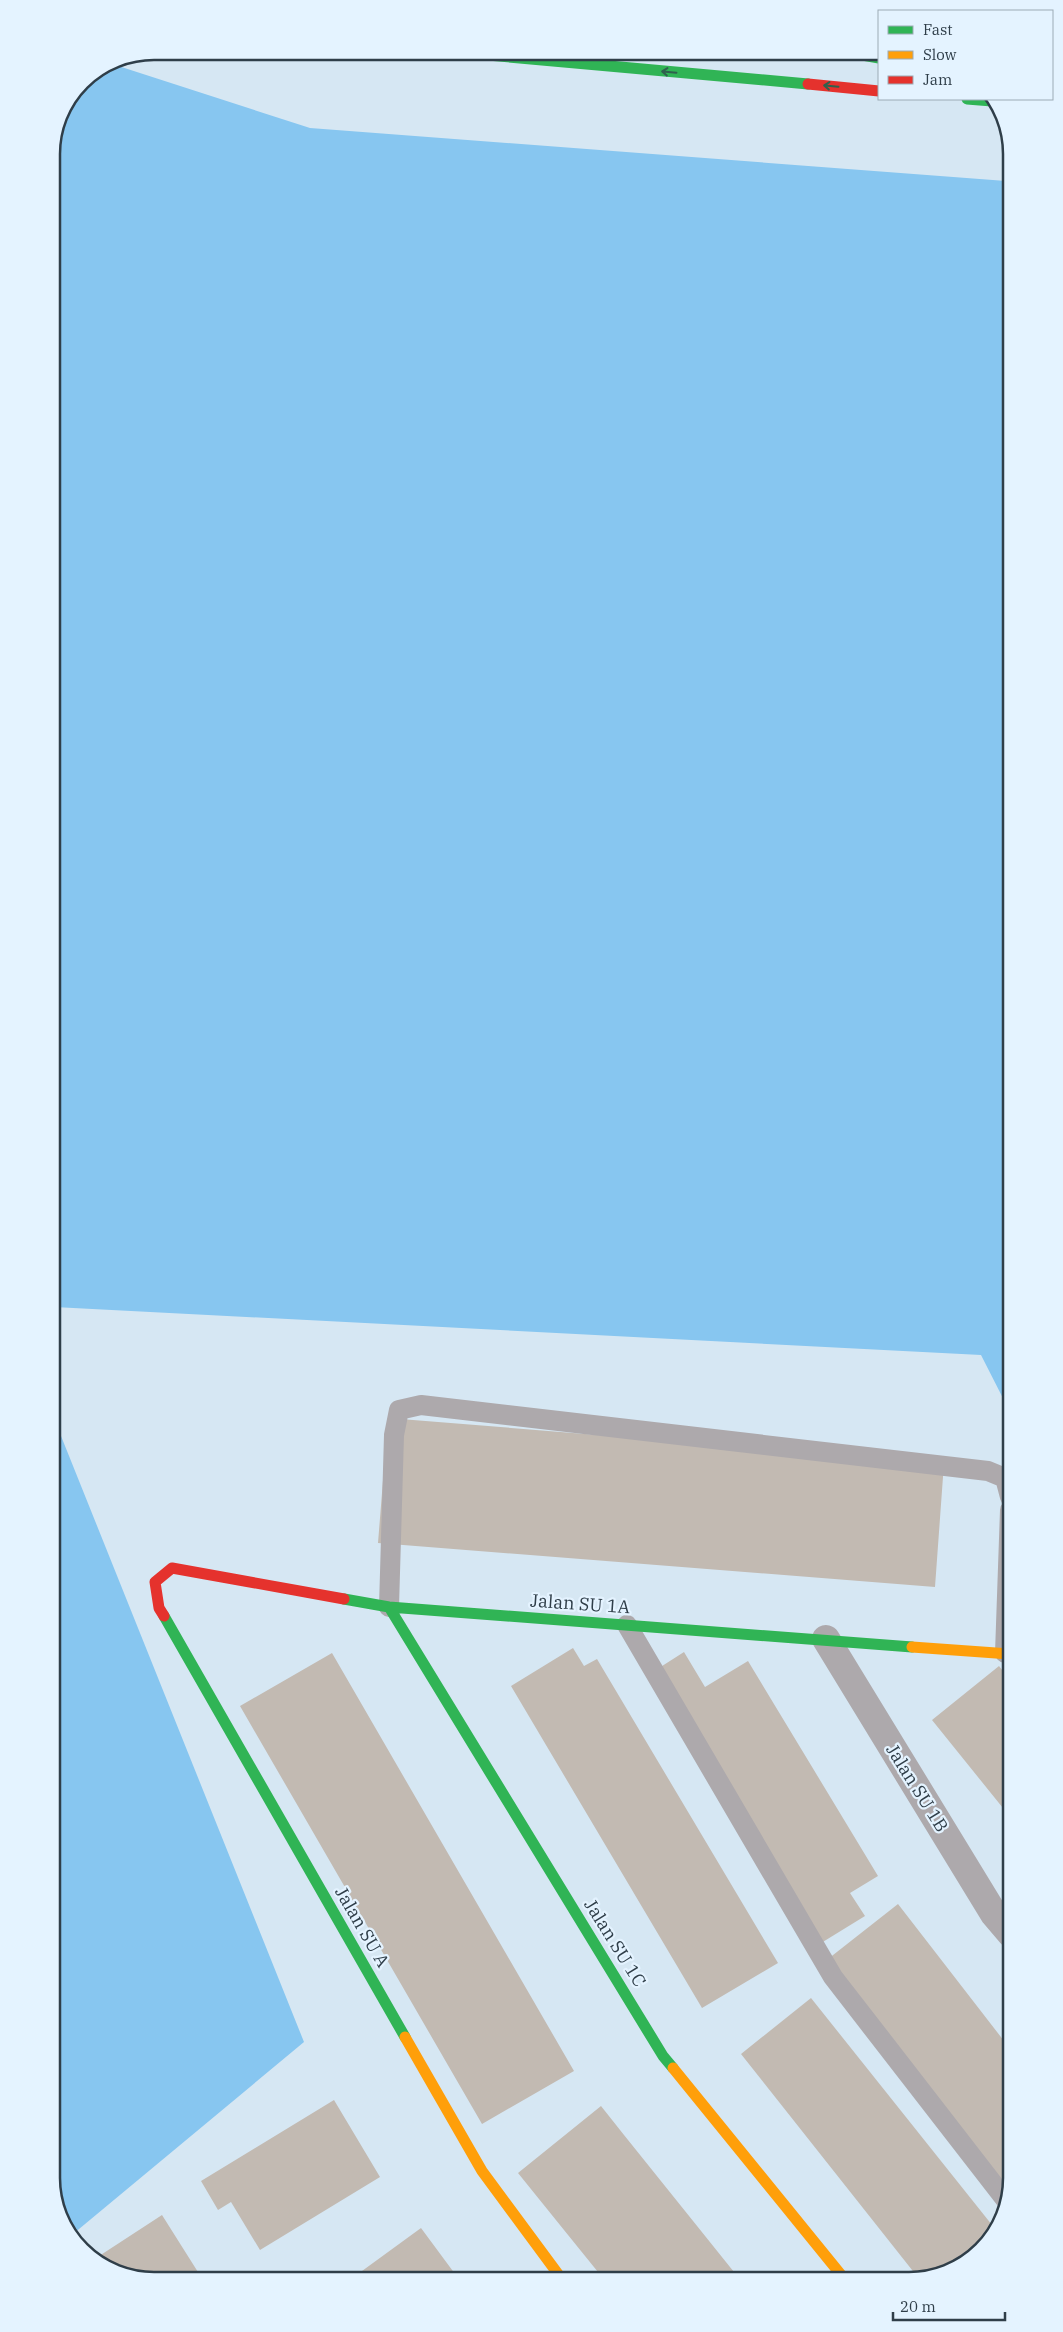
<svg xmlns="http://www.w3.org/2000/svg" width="1063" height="2332" viewBox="0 0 1063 2332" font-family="'IBM Plex Serif',serif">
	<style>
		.forest { fill: #87c6f0 }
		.building { fill: #c2bab2 }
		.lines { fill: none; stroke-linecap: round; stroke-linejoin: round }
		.lane { stroke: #ada9ac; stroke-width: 20 }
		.street { stroke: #ada9ac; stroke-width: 28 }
		.fast { stroke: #30b455; stroke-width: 11 }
		.slow { stroke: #ff9f0a; stroke-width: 11 }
		.jam { stroke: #e5322d; stroke-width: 11 }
		.oneway { stroke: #2f614d }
		.labels { text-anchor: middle; stroke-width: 4.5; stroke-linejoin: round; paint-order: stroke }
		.street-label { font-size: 18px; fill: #2f3e49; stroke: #e4f3ff }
		.rim { fill: none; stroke: #2f3e49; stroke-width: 2.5 }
	</style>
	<rect width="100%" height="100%" fill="#d6e7f3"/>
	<path class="forest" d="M109,63L310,128L1006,181L1010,1412L981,1355L54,1307L51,148L59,115L82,81Z
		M55,1421L304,2042L73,2234L57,2211Z"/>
	<path class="building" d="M388,1418L944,1463L935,1587L378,1543Z
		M573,1648L584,1666L597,1659L778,1963L702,2008L511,1686Z
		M684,1652L705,1687L748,1661L878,1876L850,1893L865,1916L813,1948L648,1675Z
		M332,1653L574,2071L482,2124L240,1706Z
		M999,1666L1010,1680L1011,1818L932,1720Z
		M898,1904L1011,2050L1012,2178L1008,2190L828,1959Z
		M811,1998L996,2230L994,2235L942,2275H916L741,2054Z
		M334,2100L380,2177L260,2250L231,2202L218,2210L201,2181Z
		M601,2106L624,2135L738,2277H602L564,2230L518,2173Z
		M162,2215L203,2280L147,2281L93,2260Z
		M421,2228L458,2278L351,2279Z"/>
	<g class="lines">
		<path class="lane" d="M389,1607L394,1435L399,1410L421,1405L988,1471L1005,1478L1010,1497
			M627,1625L833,1977L1005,2199
			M1005,1653L1010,1510"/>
		<path class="street" d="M826,1639L994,1914L1011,1934"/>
		<path class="fast" d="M443,51L808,84
			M840,51L879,58
			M967,99L992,101
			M344,1599L389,1607L912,1647
			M389,1607L663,2056L673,2068
			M164,1616L405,2037"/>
		<path class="slow" d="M912,1647L1010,1654
			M405,2037L482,2171L561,2278
			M673,2068L842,2276"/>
		<path class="jam" d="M808,84L879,91
			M164,1616L159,1608L155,1582L172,1568L344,1599"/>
	</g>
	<defs><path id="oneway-shaft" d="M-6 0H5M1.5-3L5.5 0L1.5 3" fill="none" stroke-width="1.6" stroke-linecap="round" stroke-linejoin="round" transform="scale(1.25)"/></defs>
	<g class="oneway">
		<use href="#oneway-shaft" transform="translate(669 72) rotate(-175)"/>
		<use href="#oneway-shaft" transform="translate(831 86) rotate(-175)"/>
	</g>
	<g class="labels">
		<g class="street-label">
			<text transform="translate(580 1604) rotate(4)" y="6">Jalan SU 1A</text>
			<text transform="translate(917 1788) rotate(58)" y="6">Jalan SU 1B</text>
			<text transform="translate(362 1927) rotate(60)" y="6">Jalan SU A</text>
			<text transform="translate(615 1943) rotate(58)" y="6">Jalan SU 1C</text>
		</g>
	</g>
	<path d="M0 0H1063V2332H0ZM154 60H909A94 94 0 0 1 1003 154V2178A94 94 0 0 1 909 2272H154A94 94 0 0 1 60 2178V154A94 94 0 0 1 154 60Z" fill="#e4f3ff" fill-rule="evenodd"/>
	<path class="rim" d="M154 60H909A94 94 0 0 1 1003 154V2178A94 94 0 0 1 909 2272H154A94 94 0 0 1 60 2178V154A94 94 0 0 1 154 60Z"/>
	<rect x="878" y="10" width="175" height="90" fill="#e4f3ff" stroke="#9cabb6"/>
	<rect x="888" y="26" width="25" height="8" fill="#30b455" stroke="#9cabb6"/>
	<text x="923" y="35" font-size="15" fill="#2f3e49">Fast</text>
	<rect x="888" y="51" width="25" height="8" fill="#ff9f0a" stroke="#9cabb6"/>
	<text x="923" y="60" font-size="15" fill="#2f3e49">Slow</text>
	<rect x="888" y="76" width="25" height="8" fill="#e5322d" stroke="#9cabb6"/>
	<text x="923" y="85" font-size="15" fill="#2f3e49">Jam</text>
	<path d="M893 2312v8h112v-8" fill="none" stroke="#2f3e49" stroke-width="2.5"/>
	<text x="900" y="2312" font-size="15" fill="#2f3e49" stroke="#e4f3ff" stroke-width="4" paint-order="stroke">20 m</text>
</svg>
